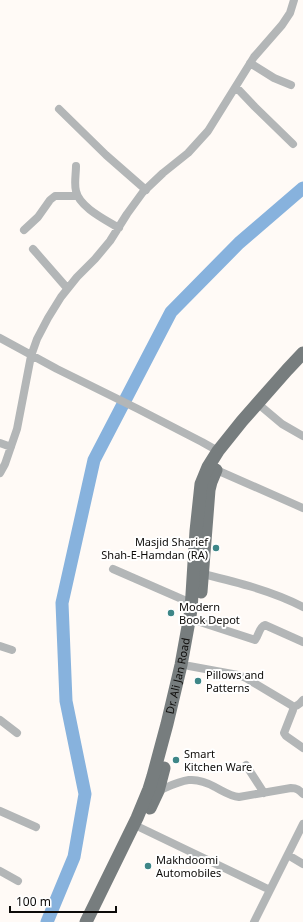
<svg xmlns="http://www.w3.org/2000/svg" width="303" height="922" viewBox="0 0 303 922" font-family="'Noto Sans',sans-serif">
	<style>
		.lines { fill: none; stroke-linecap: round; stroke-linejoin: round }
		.river { stroke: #87b2dd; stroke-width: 13 }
		.minor { stroke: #b3b6b7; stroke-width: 8 }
		.primary { stroke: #777d7e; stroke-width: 13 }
		.poi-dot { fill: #3e8687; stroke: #fff; stroke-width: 1.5 }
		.labels { text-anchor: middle; stroke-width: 4; stroke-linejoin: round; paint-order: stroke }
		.poi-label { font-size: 11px; fill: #0d0b09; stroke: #fff; text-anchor: start }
		.street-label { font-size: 11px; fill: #0d0b09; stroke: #fff }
	</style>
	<rect width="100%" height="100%" fill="#fffaf6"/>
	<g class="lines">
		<path class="river" d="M47,922L74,857L85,794L66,701L62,603L94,460L171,312L239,243L303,188"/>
		<path class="minor" d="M250,63L274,78L291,85
			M236,87L255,107L293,144
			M59,109L106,155L146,190
			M76,166C76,174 74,184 76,191C79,207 106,220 119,228
			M24,230L38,217L50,200L55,196H77
			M33,249L67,288
			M0,338L57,369L138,409L202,442L218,451
			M263,408L282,424L303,436
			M0,443L11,447
			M212,468L303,508
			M0,473L5,464L17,429L31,356L37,339L48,318L61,297L77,277L95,259L110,241L127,214L143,192L163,173L188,153L208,131L254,57L282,25L290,13L294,0
			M113,569L191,603
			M203,574C236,582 273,591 303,607
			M197,621L255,640C259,635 259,627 265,625L303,642
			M0,646L12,650
			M189,666L238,675L246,678L291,705L293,707V710L284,733L286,736L303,748
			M293,707C298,706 300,704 303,700
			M0,720L17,733
			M246,765L264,793
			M158,791C181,781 192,774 215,787C223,791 230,796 239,797L291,788C297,788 299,790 303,794
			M0,811L36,827
			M141,828L270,890
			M288,855L303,864
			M0,871L18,881
			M254,922L303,824"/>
		<g class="primary">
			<path d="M201,592L209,490L211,482L216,470"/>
			<path d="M150,808L158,791L164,768"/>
			<path id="s1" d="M86,922L137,818L149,789L153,776L167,724L181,665L191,610L196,531L201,484L208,467L218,451L242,421L287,370L303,353"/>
		</g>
	</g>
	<g class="poi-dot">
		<circle cx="216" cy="548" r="4"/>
		<circle cx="171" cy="613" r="4"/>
		<circle cx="198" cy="681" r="4"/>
		<circle cx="176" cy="760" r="4"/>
		<circle cx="148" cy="866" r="4"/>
	</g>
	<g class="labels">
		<g class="poi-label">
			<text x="208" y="546" text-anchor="end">Masjid Sharief<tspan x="208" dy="13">Shah-E-Hamdan (RA)</tspan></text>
			<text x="179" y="611">Modern<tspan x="179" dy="13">Book Depot</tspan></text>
			<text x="206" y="679">Pillows and<tspan x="206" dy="13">Patterns</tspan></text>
			<text x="184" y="758">Smart<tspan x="184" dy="13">Kitchen Ware</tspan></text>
			<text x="156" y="864">Makhdoomi<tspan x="156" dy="13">Automobiles</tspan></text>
		</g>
		<g class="street-label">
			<text dy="4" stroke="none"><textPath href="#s1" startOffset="264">Dr. Ali Jan Road</textPath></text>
		</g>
	</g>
	<path d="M10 906v6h106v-6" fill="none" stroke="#0d0b09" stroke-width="2"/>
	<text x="16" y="906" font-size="12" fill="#0d0b09" stroke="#ffffff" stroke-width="3" paint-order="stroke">100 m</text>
</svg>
